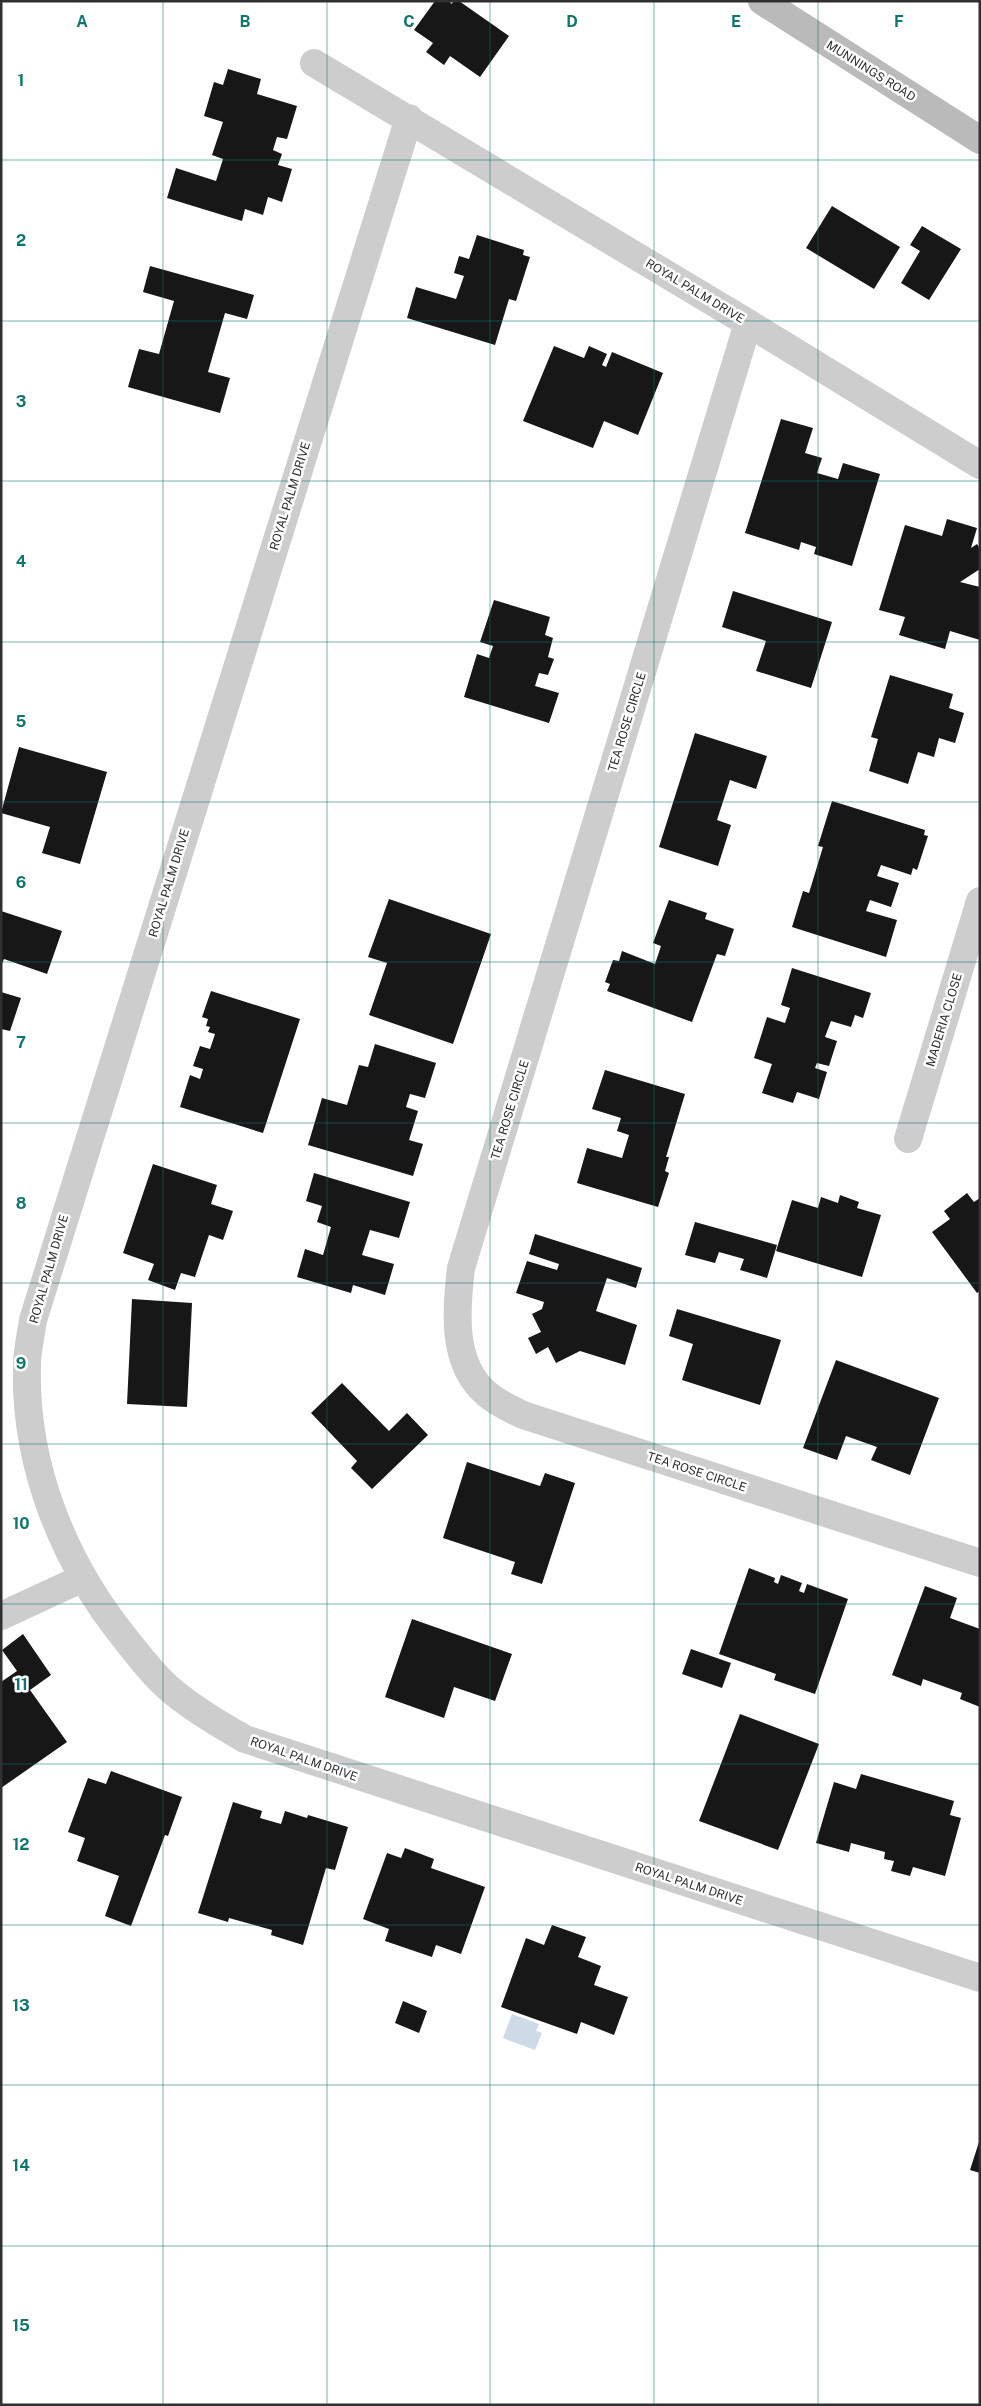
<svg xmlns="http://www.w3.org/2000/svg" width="981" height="2406" viewBox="0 0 981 2406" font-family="'Public Sans',sans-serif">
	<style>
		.water { fill: #cedae8 }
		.building { fill: #171717 }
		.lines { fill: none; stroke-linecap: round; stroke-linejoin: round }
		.street { stroke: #cdcdcd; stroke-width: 28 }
		.secondary { stroke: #bababa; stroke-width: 28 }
		.grid { fill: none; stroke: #0f766e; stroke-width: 1; stroke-opacity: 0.55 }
		.labels { text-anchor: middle; stroke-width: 5; stroke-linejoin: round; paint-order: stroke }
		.street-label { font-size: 12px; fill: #303030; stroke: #fff }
		.grid-label { font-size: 16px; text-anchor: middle; font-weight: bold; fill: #0f766e; stroke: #fff; stroke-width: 5; stroke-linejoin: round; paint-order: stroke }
	</style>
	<rect width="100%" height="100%" fill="#fff"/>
	<path class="water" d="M512,2014L539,2024L536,2031L542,2033L535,2050L503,2038Z"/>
	<path class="building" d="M435,1H448L452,4L453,1H459L509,36L480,77L450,56L444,65L426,52L433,43L414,30Z
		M228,69L261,79L257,94L297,106L287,139L277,137L273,150L282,154L278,165L292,169L282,202L268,197L263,215L245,209L242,221L167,198L176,168L216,181L223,159L212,155L223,122L204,116L214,82L223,85Z
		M832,206L900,247L874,289L806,248Z
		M922,226L961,249L929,300L901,283L920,251L910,245Z
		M477,235L524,250L523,255L530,257L516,301L509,299L495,345L407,318L416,287L456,299L464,276L454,273L459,256L469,259Z
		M150,266L254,295L247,319L225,313L208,372L230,378L220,413L128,387L139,349L159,354L174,301L143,292Z
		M554,346L584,358L589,346L607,354L602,365L606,367L612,352L663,373L638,435L604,421L593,448L523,421Z
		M781,419L813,428L805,453L822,458L817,473L838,479L843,463L880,474L852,566L814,554L816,547L801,542L799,550L745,533Z
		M947,519L977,528L971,548L977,544L980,549V569L960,582L980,587V640L950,631L945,649L899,635L905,617L879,610L905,525L942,536Z
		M733,591L832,622L811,688L756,671L766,641L722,627Z
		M494,600L550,617L545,635L553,638L548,657L554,659L548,675L539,673L535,686L559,693L549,723L464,697L477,654L489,658L493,646L480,642Z
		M890,675L953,694L949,708L964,713L955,743L939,738L934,757L918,752L908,784L869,771L878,739L871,737Z
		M695,733L767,756L756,789L730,780L717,820L731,825L718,866L659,847Z
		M19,747L107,772L80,864L42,853L50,827L1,813Z
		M832,801L925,830L924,835L928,836L917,870L913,868L911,875L881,865L877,876L899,883L891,907L870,900L866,911L897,920L886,957L792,927L803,891L809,893L823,847L818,846Z
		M389,899L491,934L453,1044L369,1015L387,963L368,957Z
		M669,900L707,913L705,919L734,929L725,956L717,954L692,1022L607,991L610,984L605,982L613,960L619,961L622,951L655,964L661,946L653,943Z
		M1,911L62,931L47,974L4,959L1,966Z
		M792,968L871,993L863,1018L855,1015L851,1027L831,1021L825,1037L837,1041L829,1066L817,1063L815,1068L827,1072L819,1099L797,1092L793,1103L762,1093L772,1064L754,1058L767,1017L785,1023L790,1008L781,1005Z
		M211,991L300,1019L263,1133L180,1107L190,1075L200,1079L203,1069L193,1066L200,1046L210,1049L215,1034L208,1032L210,1027L206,1026L208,1019L202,1017Z
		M1,992L21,998L10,1031L1,1029Z
		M375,1044L436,1063L425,1098L410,1094L406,1107L418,1111L409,1140L423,1144L413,1176L308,1145L322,1098L347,1105L359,1065L368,1067Z
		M605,1070L685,1094L666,1157H669L665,1171L669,1173L658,1207L577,1183L587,1148L622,1158L629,1135L617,1131L621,1118L592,1109Z
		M153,1164L217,1185L211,1204L233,1211L223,1240L209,1235L195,1277L181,1273L175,1290L148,1280L154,1264L123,1253Z
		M314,1173L410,1202L399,1238L370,1230L362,1255L394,1264L385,1295L353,1285L351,1293L297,1277L305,1249L323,1255L331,1227L317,1222L322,1206L306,1201Z
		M967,1193L974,1202L980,1198V1291L977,1293L932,1232L950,1219L944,1211Z
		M840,1195L859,1202L857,1208L881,1215L862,1277L776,1251L792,1200L818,1208L821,1197L838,1203Z
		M695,1222L777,1245L767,1278L740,1270L744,1259L719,1252L715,1263L685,1255Z
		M535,1234L642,1268L636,1288L607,1278L596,1311L637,1325L625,1365L580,1351L556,1363L548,1347L536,1354L528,1338L541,1332L532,1314L542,1309L544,1302L516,1293L527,1261L557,1270L559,1264L529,1254Z
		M132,1299L192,1303L187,1407L127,1404Z
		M677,1309L781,1340L760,1405L682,1380L693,1344L669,1336Z
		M836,1360L939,1398L910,1475L871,1460L877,1447L846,1436L837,1460L803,1448Z
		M342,1383L389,1431L407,1413L428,1435L372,1489L351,1468L357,1461L311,1413Z
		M467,1462L540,1486L545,1473L575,1483L542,1584L511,1574L515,1562L443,1538Z
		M749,1568L775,1578L774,1582L778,1584L781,1575L802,1583L799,1591L804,1593L807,1584L848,1599L815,1694L774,1680L776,1674L719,1654Z
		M925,1586L957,1598L950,1618L980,1629V1707L960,1699L962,1693L923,1679L921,1686L892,1675Z
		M412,1619L512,1654L495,1701L454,1687L444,1718L385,1697Z
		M23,1634L51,1675L30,1690L67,1742L1,1788V1682L17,1671L2,1650Z
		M691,1649L731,1663L722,1688L682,1674Z
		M740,1714L819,1744L778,1850L699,1821Z
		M111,1771L182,1797L168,1836L165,1835L131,1926L105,1916L119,1876L77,1861L85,1838L68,1832L88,1778L106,1784Z
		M861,1774L954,1801L950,1815L961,1818L945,1876L913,1867L910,1876L891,1871L894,1861L884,1859L885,1852L851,1843L849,1852L816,1843L834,1782L856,1789Z
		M233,1802L262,1811L260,1818L281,1824L285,1811L307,1818L308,1815L348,1827L335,1870L326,1868L303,1945L271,1935L272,1930L229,1918L228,1922L198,1913Z
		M405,1848L434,1859L431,1868L485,1887L461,1954L436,1945L432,1957L385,1941L389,1929L363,1919L387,1853L401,1858Z
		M552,1925L586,1937L578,1957L601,1966L594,1985L628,1997L614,2035L581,2022L577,2034L501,2007L526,1938L544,1945Z
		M403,2001L427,2011L419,2033L395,2023Z
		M979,2142H980V2173L970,2170Z"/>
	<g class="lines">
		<path class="street" d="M314,63L748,323L980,465
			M409,118L33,1320C31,1335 27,1350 27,1365C24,1464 63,1561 124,1637C139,1656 154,1676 172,1691C195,1710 219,1724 245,1739L980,1978
			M748,323L461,1268C456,1310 451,1364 487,1394C497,1403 511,1409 523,1415L980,1563
			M908,1139L980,901
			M1,1616L83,1578"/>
		<path class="secondary" d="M762,1L980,140"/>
	</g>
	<path class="grid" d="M163,1V2405M327,1V2405M490,1V2405M654,1V2405M818,1V2405M1,160H980M1,321H980M1,481H980M1,642H980M1,802H980M1,962H980M1,1123H980M1,1283H980M1,1444H980M1,1604H980M1,1764H980M1,1925H980M1,2085H980M1,2246H980"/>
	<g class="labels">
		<g class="street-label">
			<text transform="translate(871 71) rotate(32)" y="4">MUNNINGS ROAD</text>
			<text transform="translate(695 291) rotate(31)" y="4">ROYAL PALM DRIVE</text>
			<text transform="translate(290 496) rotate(-73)" y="4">ROYAL PALM DRIVE</text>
			<text transform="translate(627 722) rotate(-73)" y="4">TEA ROSE CIRCLE</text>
			<text transform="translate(169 883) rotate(-73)" y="4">ROYAL PALM DRIVE</text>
			<text transform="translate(944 1020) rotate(-73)" y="4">MADERIA CLOSE</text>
			<text transform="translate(510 1110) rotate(-73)" y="4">TEA ROSE CIRCLE</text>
			<text transform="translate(49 1269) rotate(-74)" y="4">ROYAL PALM DRIVE</text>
			<text transform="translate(697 1472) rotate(18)" y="4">TEA ROSE CIRCLE</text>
			<text transform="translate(304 1759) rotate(19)" y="4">ROYAL PALM DRIVE</text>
			<text transform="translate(689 1884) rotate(18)" y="4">ROYAL PALM DRIVE</text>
		</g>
	</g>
	<g class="grid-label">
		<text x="82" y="27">A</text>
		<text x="245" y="27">B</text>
		<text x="409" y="27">C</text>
		<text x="572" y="27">D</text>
		<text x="736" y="27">E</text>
		<text x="899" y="27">F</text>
		<text x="21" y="86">1</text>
		<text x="21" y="246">2</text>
		<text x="21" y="407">3</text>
		<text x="21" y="567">4</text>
		<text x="21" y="727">5</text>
		<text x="21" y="888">6</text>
		<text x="21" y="1048">7</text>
		<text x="21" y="1209">8</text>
		<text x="21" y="1369">9</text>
		<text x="21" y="1529">10</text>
		<text x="21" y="1690">11</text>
		<text x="21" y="1850">12</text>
		<text x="21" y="2011">13</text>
		<text x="21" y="2171">14</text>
		<text x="21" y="2331">15</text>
	</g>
	<rect width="981" height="2406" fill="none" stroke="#303030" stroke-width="5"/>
</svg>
